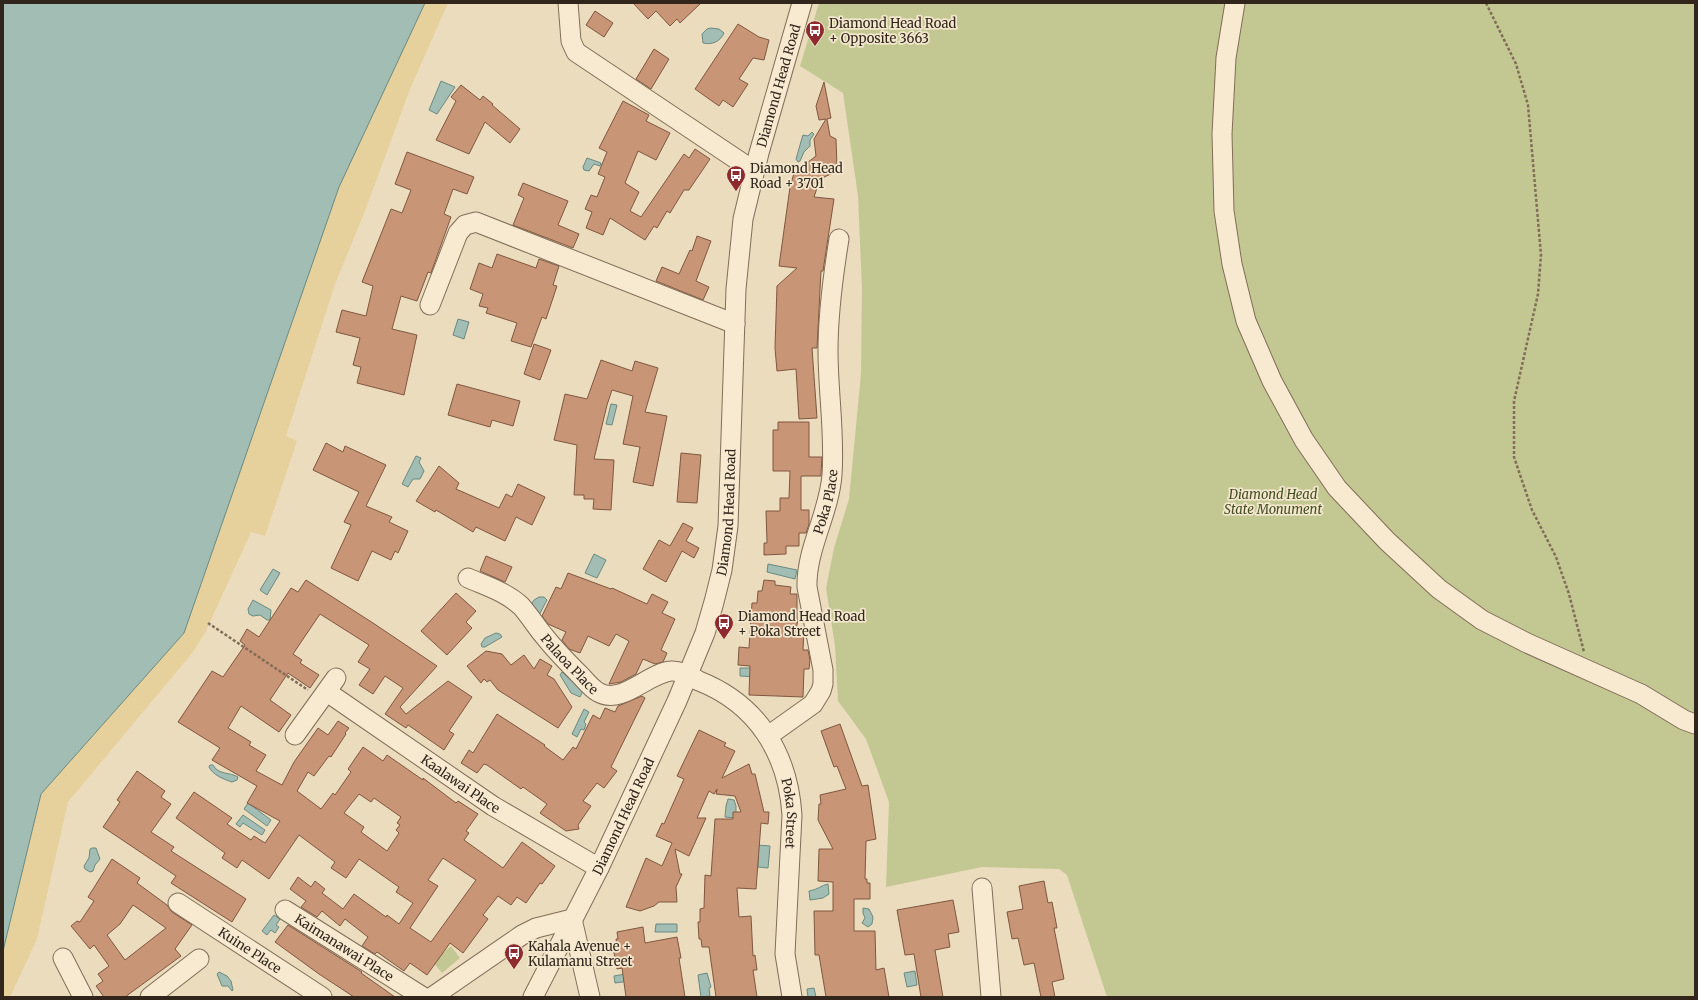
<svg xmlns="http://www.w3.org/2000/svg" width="1698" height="1000" viewBox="0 0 1698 1000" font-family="Merriweather,serif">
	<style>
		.green { fill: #c3c893 }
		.sand { fill: #e6d09c }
		.water { fill: #a1bdb4; stroke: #6a8a81 }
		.building { fill: #c89576; stroke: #80573f; fill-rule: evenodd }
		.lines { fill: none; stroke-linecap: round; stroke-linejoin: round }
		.minor-casing { stroke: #826d58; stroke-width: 21 }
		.path { stroke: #826d58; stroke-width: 2.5; stroke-dasharray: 3 2; stroke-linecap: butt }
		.minor { stroke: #f7ead1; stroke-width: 19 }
		.labels { text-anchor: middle; stroke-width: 3.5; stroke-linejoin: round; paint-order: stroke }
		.poi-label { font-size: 13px; fill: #32261c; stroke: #f3e7cd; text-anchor: start }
		.street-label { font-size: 13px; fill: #32261c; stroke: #f3e7cd }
		.park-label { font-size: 13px; font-style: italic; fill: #444e23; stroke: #f3e7cd }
	</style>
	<rect width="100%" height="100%" fill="#ebdcbe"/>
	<path class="green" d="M819,3H1695V997H1107L1067,875L1059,869L982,867L886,887L889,802L866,739L838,701L835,646L826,588L834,548L849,499L861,374L862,289L858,196L843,93L800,66Z
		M451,946L460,958L442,973L433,962Z"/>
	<path class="sand" d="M425,3H448L410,89L365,211L335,284L286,436L297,441L265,536L251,532L205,633L193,652L68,802L37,939L10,997H3V951L41,794L184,633L339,187Z"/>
	<path class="water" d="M3,3H425L339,187L184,633L41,794L3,951Z
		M711,28L719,29L724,33C720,42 712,45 703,43L702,34L707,29Z
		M441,81L455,87L437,114L429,110Z
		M812,132L814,134L810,140V146L804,152L800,161L798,162L796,159L802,138L803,135L808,136Z
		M587,158L601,163L600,166L594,164L589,171L584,170L583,167Z
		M458,319L469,322L464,339L453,335Z
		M611,404L617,405L612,425L606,424Z
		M416,456L421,458L419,462L424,471L420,479H413L408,487L402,484Z
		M594,554L606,560L597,578L585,573Z
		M768,564L797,570L795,579L767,572Z
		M273,569L280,573L267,595L260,590Z
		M539,597H544L547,600L538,617L531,605L534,600Z
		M253,600L271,610L270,620H267L260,615L253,616L249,614L248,609Z
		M496,633L500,634L502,637L485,647H482L481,644L485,638Z
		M740,668H759V677L740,676Z
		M562,672L583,691L580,697L571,693L560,675Z
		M584,709L589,712L584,722L586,724L584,730L581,729L577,737L572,734Z
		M210,765H213C218,775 230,772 238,777L237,780L232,782C223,779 213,775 209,767Z
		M728,799L734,800L736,806V818L725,817L726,806Z
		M248,803L271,820L267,826L244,809Z
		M243,815L265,830L262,835L243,823L240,827L236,824Z
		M757,845L770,846L768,868L758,867V858H756Z
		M92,848H96L100,859L95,865L93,871L90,872L85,869L84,866L89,858L90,849Z
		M828,884L829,894L823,898L810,900L809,891C817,890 822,885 828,884Z
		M863,908L869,909L873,917L872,924L868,927L862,923L865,918L863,913Z
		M274,915L280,919L276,925L279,927L275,933L271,930L267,935L262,931Z
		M656,924H677V932H655Z
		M915,971L917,985L907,987L904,973Z
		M219,972L227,976L231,981L233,990L232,991L228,986H222L217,974Z
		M636,972L638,980L615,983L614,976Z
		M707,973L711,987L709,988L710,996L701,997L698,975Z
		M814,988L816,997H808L807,989Z"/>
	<path class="building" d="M633,3H701L680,23L677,19L670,26L656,11L648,19Z
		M595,11L613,23L604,37L586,25Z
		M738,24L759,37L769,40L764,60L753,58L739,79L748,84L733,107L723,100L719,106L695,89Z
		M654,49L669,59L651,89L636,79Z
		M824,82L831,118L827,119L830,136L836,139L837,167H835V172L820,179L814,197L834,199L823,271H821L817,348H812L817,418L799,419L796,369L777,371L775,348L777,286L797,268L779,266L790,187L796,166H803L816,156L814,139L826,119L819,120L816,106Z
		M461,85L480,100L483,96L493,104L492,105L520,129L510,143L485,122L469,154L436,140L456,101L451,97Z
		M623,101L649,115L646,121L670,133L656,160L638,151L625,183L639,192L630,211L641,217L684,154L689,158L695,149L710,159L689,190H684L670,213L667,211L657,228L654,226L645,240L610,218L603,235L586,228L592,212L585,209L591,195L597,197L605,177L598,174L607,152L599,148Z
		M407,152L474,177L467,194L453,189L444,214L451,217L431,273L428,272L417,301L401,296L392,329L417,335L404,395L357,383L361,367L353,365L360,338L336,332L342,310L366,316L373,286L362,282L391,209L402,213L411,190L395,184Z
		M523,183L568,201L558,225L579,234L573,248L513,225L524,198L518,195Z
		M697,236L711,241L696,281L709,287L703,300L656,281L662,267L679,274L690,250L692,251Z
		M497,254L536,268L539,259L559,266L553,285L557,286L546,319L542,317L531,347L511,341L517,323L486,313L488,308L479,306L483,294L470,289L479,263L492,268Z
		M534,344L551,350L540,380L524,374Z
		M601,360L632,371L635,361L658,368L645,412L667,416L653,486L633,482L640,447L623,444L633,396L612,390L607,405L594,459L614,460L611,510L593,509L594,499H584V495H574L577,445L554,440L565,394L587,399Z
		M457,384L520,401L513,426L492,420L490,427L448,415Z
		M778,422H809V457H822L821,474V476H801V510H809V524L806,533H799V546H786V554L764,555V543H767L766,511H780V498H789L790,471H773V430H778Z
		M326,443L343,452L345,446L386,465L366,506L392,517L389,522L408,531L398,553L395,551L391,560L372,551L358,581L331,568L351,525L344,522L359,492L313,470Z
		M681,453L701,455L697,503L677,502Z
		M439,466L459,483L456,489L499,508L506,494L512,497L518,484L545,497L532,525L516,517L505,541L476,527L473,532L436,510L435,512L416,501Z
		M683,523L693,528L686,541L699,548L694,558L682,551L666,582L643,569L659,540L670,546Z
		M486,556L512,567L505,582L480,571Z
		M568,573L611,589L612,588L647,604L652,594L668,602L662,613L675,619L661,650L667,653L663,662L655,664L643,659L636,674L621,682L609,684L629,641L616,634L609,646L588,636L580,653L569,649L562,640L566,632L548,624L542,616L556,587L561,589Z
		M306,580L373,623L437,666L400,707L406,714L448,681L472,697L449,731L454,734L444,750L408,725L406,728L385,714L403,688L385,676L373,694L359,685L370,669L358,662L369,645L320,614L293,654L302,660L300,663L319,675L310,688L288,673L270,700L291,715L279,732L241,706L228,728L251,742L249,745L266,755L256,771L282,785L294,762L318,728L328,735L338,721L349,728L345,733L346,734L331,757L329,756L314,776L308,772L297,791L321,809L333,793L335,795L351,772L348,769L363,747L383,761L387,755L423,780V778L456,803L458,801L478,814L466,831L469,833L464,840L503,868L522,842L555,866L542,884L540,883L526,903L517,897L511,905L498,896L483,915L488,919L463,953L450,943L427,975L410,963L404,971L377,952L375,954L362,946L368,937L345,919L340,926L322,911L317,917L301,907L306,901L290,889L298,877L311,887L315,881L325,889L322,893L343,909L354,894L386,917L387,915L399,924L413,903L396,892L399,887L359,859L346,878L331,868L335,862L299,835L269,879L242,860L237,868L222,858L225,853L176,818L194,792L232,818L227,824L251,840L254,836L265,843L280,821L247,803L257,786L212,760L220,748L178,722L212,671L223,677L245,645L240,641L247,629L259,637L291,588L298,592ZM359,794L371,802L374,798L401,817L397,823L400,825L396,830L399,833L387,851L361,832L364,827L344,813ZM443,858L476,880L431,942L410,928L438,886L428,880Z
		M764,580L775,581V585L791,587L790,594H797V620H798L796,629H804L803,650H808L810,660L809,669H804L803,697L749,695L750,666L738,665L739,647L749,648L752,603H757L758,591H762Z
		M456,593L476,611L466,622L472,628L447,655L421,631Z
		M486,651L502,654L511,665L524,655L534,669L540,659L552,666L547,675L554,679L572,707L558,728L498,690L490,680L487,682L484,679L481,683L467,666Z
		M642,696L645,698L611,767L617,771L604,788L597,783L583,801L591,806L578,825L579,829L566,831L540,813L547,804L523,787L521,789L487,765L484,764L477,773L461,763L469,750L473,753L497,714L545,745L544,746L563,760L573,747L576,749L593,715L600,719L605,708L615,712L618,706Z
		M840,724L862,786L868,785L876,839L866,841L865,879H867V883H870V899H854V931H875L876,970L884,968L889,997H826L819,955H815L814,911H833V882L818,881L819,849H833L818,820L819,804H821L820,795L846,789L837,766L834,767L821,731Z
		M699,730L726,743L724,746L735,751L722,778L749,764L752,774H755L764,812H769L768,824L761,823L756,889L737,888L739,917L751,916L753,956L755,955L757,970H753L757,997H716L709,947H702L701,939H699L698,922H700V909L704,908L705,875L711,876L715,819H733V812H741L735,796L716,794L717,789L714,794L709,791L697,818H706L689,856L675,849L680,874H682L676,887L677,902H659L654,906L640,911L626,907L646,858L662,866L672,843L656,836L662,823L664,824L684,779L677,776Z
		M137,771L165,791L161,797L171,804L151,832L174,847L171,851L246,899L232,922L171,883L176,876L103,827L120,802L117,800Z
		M112,859L140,878L137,883L167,905L172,912L192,925L175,949L181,956L125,997H104L96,986L103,981L98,974L109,966L94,945L90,949L71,926L77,921L80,922L94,901L88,897ZM133,905L166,928L125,960L107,935L120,924Z
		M1044,881L1048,903L1052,902L1057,928H1054L1064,979L1052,982L1055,997H1041L1034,963L1024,965L1018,938L1012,939L1007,912L1023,909L1019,886Z
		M953,900L959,932L948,934L950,947L935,950L943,997H921L914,954L905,955L897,910Z
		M288,925L362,972L361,973L395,997H354L319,974L275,942Z
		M643,927L645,943L677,937L681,958H679L685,997H626L622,968L617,969L613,947L617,946L616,939H618L617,932Z"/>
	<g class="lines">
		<defs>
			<g id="minor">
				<path d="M568,3L571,41L576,52L754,171"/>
				<path d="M1235,3L1226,58L1222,134L1224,211L1232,264L1246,321L1272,381L1304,440L1337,488L1387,541L1439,589L1482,620L1527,643L1641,694L1684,720L1695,724"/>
				<path d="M430,305L458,233L465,225L476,222L735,324"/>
				<path id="s1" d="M468,578C486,586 506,592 521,606C530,616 537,628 545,637C556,651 568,663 580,675C586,681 591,688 598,692C621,706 648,673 671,671C680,670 691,677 699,681C757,704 788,753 792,815L785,954L792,997"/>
				<path id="s2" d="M327,692L493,806L599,868"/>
				<path d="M295,735L336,678"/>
				<path id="s3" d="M768,736L813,704L821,691L823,684V670L807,587C806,549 829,514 832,475C835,434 828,392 828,351C828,314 833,276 839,239"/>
				<path d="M982,888L991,997"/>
				<path id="s4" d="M178,903L322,997"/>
				<path id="s5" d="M285,910L423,997"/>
				<path d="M572,919L590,997"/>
				<path d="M63,958L83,997"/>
				<path d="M150,997L199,959"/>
				<path d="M432,997L522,935L536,928L572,919"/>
				<path id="s6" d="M533,997L599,868L677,701L705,633L714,602L722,570L728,526L736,289L743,219L759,153L802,3"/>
			</g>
		</defs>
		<use href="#minor" class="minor-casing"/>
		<path class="path" d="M1486,3L1516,64L1528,105L1541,255L1538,294L1514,401V457L1532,510L1556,557L1569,594L1584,652
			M208,623L308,690"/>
		<use href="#minor" class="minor"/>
	</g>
	<defs>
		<symbol id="bus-pin" viewBox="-11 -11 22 30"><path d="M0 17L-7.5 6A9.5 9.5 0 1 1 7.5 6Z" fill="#8e2b2e" stroke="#f3e7cd"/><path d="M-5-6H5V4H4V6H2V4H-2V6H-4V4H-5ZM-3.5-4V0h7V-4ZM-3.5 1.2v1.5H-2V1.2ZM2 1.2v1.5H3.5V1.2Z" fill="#fff"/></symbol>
	</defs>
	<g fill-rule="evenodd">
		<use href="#bus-pin" x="804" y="19" width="22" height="30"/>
		<use href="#bus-pin" x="725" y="164" width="22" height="30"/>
		<use href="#bus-pin" x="713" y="612" width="22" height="30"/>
		<use href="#bus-pin" x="503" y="942" width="22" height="30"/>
	</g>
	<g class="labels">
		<g class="poi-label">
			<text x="829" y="28">Diamond Head Road<tspan x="829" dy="15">+ Opposite 3663</tspan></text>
			<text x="750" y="173">Diamond Head<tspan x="750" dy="15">Road + 3701</tspan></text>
			<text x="738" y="621">Diamond Head Road<tspan x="738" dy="15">+ Poka Street</tspan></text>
			<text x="528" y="951">Kahala Avenue +<tspan x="528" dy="15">Kulamanu Street</tspan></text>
		</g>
		<g class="street-label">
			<text dy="5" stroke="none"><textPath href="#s6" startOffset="958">Diamond Head Road</textPath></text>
			<text dy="5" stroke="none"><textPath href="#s3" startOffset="264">Poka Place</textPath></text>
			<text dy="5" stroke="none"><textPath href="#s6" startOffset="526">Diamond Head Road</textPath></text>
			<text dy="5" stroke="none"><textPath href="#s1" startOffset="136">Palaoa Place</textPath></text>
			<text dy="5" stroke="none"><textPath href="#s2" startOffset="162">Kaalawai Place</textPath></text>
			<text dy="5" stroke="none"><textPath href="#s1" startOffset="456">Poka Street</textPath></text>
			<text dy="5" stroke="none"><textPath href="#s6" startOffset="202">Diamond Head Road</textPath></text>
			<text dy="5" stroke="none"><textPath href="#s5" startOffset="70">Kaimanawai Place</textPath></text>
			<text dy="5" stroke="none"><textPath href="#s4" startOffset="86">Kuine Place</textPath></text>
		</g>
		<g class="park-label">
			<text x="1273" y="499">Diamond Head<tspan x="1273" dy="15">State Monument</tspan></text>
		</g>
	</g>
	<rect width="1698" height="1000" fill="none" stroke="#32261c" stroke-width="8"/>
</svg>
